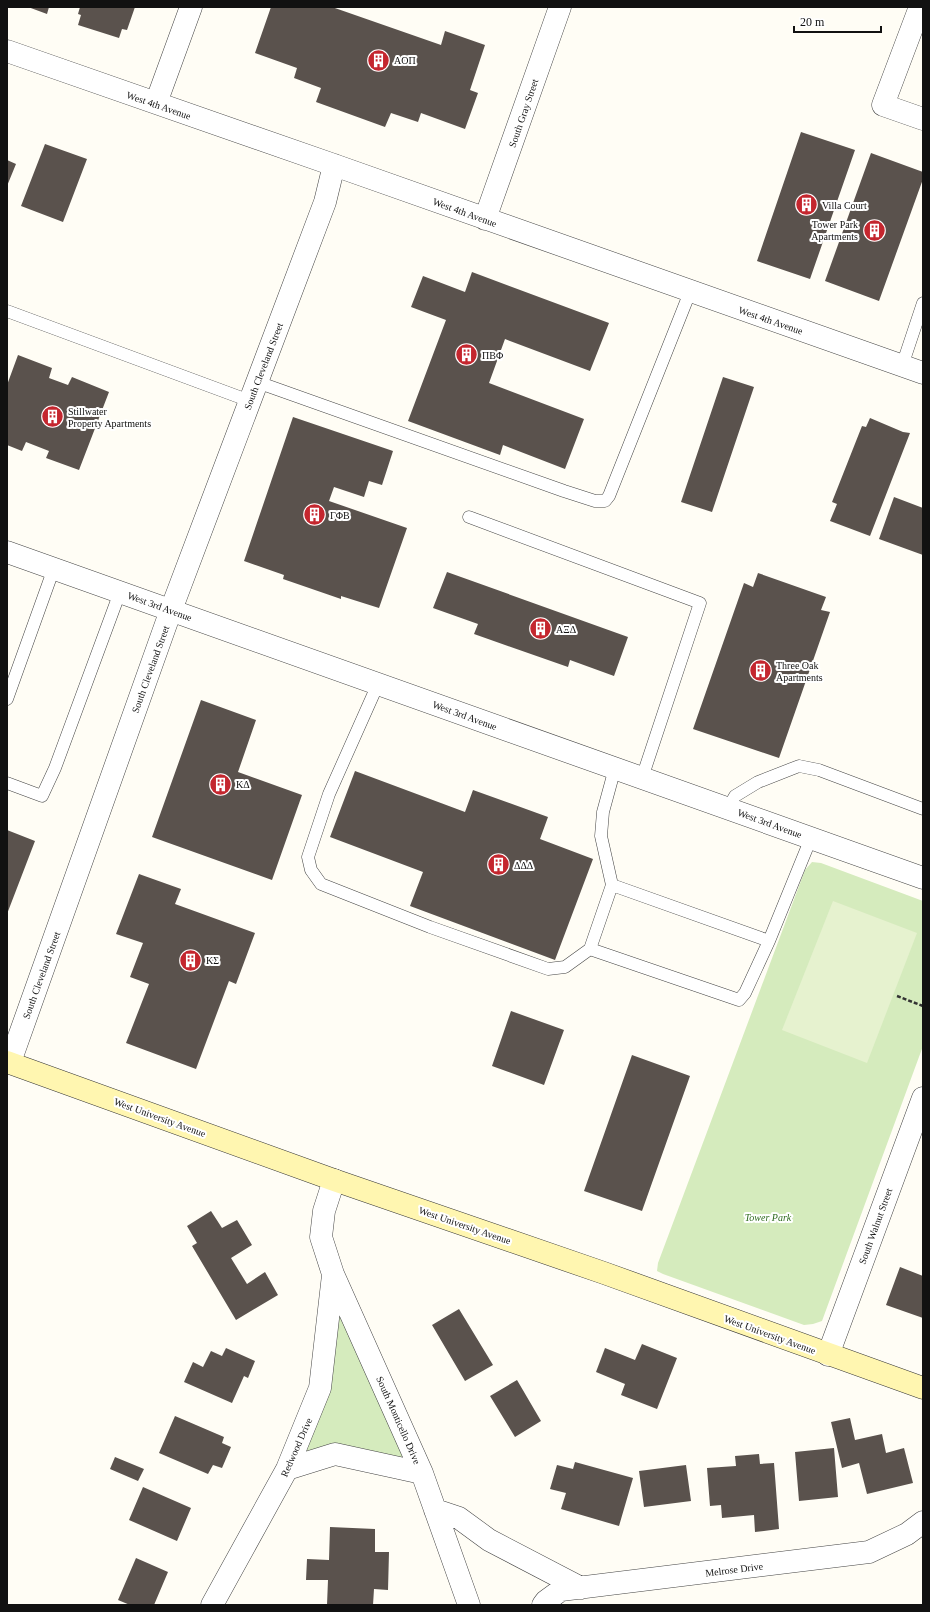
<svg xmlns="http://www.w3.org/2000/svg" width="930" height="1612" viewBox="0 0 930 1612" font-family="'Times New Roman',serif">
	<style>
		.green { fill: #d5ebbd }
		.pitch { fill: #e6f2cf }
		.building { fill: #5a524d }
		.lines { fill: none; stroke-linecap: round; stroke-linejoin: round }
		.lane-casing { stroke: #444; stroke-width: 13 }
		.street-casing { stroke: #444; stroke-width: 23 }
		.secondary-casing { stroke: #333; stroke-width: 23 }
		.path { stroke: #333; stroke-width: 2.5; stroke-dasharray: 4 2; stroke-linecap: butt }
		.lane { stroke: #fff; stroke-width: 12 }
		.street { stroke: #fff; stroke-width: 22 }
		.secondary { stroke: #fff6b0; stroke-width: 22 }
		.labels { text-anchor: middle; stroke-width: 4; stroke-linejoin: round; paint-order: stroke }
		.poi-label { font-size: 10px; fill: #111; stroke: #fff; text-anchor: start }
		.street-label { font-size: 10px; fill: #111; stroke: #fff }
		.park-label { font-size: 10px; font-style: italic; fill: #2f6b1f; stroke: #fff }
	</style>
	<rect width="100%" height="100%" fill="#fffdf5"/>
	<path class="green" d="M812,862L821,863L923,901V1046L822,1321L813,1324L804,1325L663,1274L657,1271L658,1263L805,870Z
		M333,1274L422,1473L335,1454L287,1469L320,1388Z"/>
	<path class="pitch" d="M833,901L917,933L867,1063L782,1030Z"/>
	<path class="building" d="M28,7H49L47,14Z
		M80,7H135L127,30L122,29L119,38L78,25L81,15L78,14Z
		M271,7H332L441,45L445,31L485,45L470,90L478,93L465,129L421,113L418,122L391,113L385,127L316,102L321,88L294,78L297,68L255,53Z
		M801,132L855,150L810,279L757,261Z
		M45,144L87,159L63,222L21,206Z
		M871,153L923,172V179L879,301L825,281Z
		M7,160L16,164L7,186Z
		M472,272L609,323L590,371L505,339L489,383L584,419L565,469L503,445L500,455L408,421L446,320L411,307L423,276L465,292Z
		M18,355L52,368L49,378L68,385L72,377L109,392L79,470L46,458L49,451L26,442L22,451L7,445V385Z
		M723,377L754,387L712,512L681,502Z
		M293,417L393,451L382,485L369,481L364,497L334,487L329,501L407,528L379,608L341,596V599L283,579L284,575L244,561Z
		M870,418L903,432L910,433L870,536L830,521L837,504L832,502L862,426L866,427Z
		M894,497L923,508V555L879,539Z
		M447,572L628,637L614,676L570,660L568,667L474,634L478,624L433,608Z
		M758,573L826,597L821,610L830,612L779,758L693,729L744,583L753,587Z
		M201,700L256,720L238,772L302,795L272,880L152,837Z
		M355,771L465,812L473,790L548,817L540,839L593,859L555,960L410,906L423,872L330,837Z
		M7,830L35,841L7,914Z
		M139,874L181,889L175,904L255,933L236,984L229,981L196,1069L126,1043L149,984L130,977L143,943L116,934Z
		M511,1011L564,1030L544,1085L492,1066Z
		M632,1055L690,1076L642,1211L584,1191Z
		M211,1211L222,1228L237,1220L252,1245L231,1258L247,1284L265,1272L278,1295L236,1320L192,1246L197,1243L187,1226Z
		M900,1267L923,1276V1318L886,1305Z
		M459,1309L493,1365L465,1381L432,1325Z
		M642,1344L677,1358L657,1409L621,1395L625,1384L596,1372L605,1348L635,1360Z
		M226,1348L255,1361L248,1378L244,1376L232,1403L184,1382L193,1362L203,1367L211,1351L222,1356Z
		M517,1380L541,1421L515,1437L490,1396Z
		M175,1416L224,1437L222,1443L231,1447L222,1468L213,1465L208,1474L159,1453Z
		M850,1418L855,1440L882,1434L886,1453L904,1448L913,1483L867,1494L859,1463L842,1468L831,1422Z
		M834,1448L838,1497L799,1501L795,1452Z
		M759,1454L760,1464L774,1463L779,1529L755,1532L754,1515L722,1518L721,1505L710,1506L707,1468L736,1466L735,1456Z
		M115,1457L144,1469L138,1481L110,1469Z
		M575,1462L633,1478L619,1526L561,1509L566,1493L550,1489L557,1465L573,1469Z
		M686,1465L691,1501L644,1507L639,1471Z
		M143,1487L191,1508L177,1541L129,1520Z
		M330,1527L375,1529V1552H389L388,1590L374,1589L373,1605H327L328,1580H306L307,1559L329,1560Z
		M136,1558L168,1572L154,1605H130L118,1600Z"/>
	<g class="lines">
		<defs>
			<path id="lane" d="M7,311L250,401
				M902,366L923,303
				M257,382L564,491L595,501H605L609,496L690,292
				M469,517L700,603L642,778
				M378,684L329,794L308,857L311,870L321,884L430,927L548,969L565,967L590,949
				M7,699L54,568
				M615,768L603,812L601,836L612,885L769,941L811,838
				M7,783L42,796L55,768L120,592
				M728,808L735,796L758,782L799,766L819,770L923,809
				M612,885L590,949L739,1000L745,993L769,941"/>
			<path id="street" d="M920,7L883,105L923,119
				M7,51L334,165L923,373
				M156,103L191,7
				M485,219L560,7
				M7,552L923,878
				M10,1062L171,610L325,202L334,165
				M334,1180L324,1211L321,1237L333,1274L422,1473L469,1605
				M828,1355L923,1098
				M287,1469L335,1454L422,1473
				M435,1510L459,1518L489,1540L581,1588
				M212,1605L287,1469L320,1388L333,1275
				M543,1605L546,1601L561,1590L869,1552L907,1534L923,1522"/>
			<path id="secondary" d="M7,1062L334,1180L604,1273L923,1388"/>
		</defs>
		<use href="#lane" class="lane-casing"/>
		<use href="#street" class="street-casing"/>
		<use href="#secondary" class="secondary-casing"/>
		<path class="path" d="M897,996L923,1006"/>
		<use href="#lane" class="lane"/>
		<use href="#street" class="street"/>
		<use href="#secondary" class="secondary"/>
	</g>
	<defs>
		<symbol id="building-disc" viewBox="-11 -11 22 22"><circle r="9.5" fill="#c4262e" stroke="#fff"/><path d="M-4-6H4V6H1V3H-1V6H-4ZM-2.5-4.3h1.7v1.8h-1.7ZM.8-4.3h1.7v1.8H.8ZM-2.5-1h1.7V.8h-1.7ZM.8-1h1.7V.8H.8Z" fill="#fff"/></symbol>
	</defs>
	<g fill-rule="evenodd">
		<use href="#building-disc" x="366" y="48" width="25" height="25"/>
		<use href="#building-disc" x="794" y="192" width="25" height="25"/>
		<use href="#building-disc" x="862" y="218" width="25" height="25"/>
		<use href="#building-disc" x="454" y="342" width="25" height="25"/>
		<use href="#building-disc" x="40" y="404" width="25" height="25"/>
		<use href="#building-disc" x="302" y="502" width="25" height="25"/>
		<use href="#building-disc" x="528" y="616" width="25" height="25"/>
		<use href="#building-disc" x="748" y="658" width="25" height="25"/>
		<use href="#building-disc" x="208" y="772" width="25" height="25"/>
		<use href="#building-disc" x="486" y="852" width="25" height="25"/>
		<use href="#building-disc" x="178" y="948" width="25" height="25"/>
	</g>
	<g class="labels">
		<g class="poi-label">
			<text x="394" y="64">AOΠ</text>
			<text x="822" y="209">Villa Court</text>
			<text x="858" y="228" text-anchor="end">Tower Park<tspan x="858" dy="12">Apartments</tspan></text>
			<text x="482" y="359">ΠΒΦ</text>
			<text x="68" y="415">Stillwater<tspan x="68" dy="12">Property Apartments</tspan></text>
			<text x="330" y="519">ΓΦΒ</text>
			<text x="556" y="633">ΑΞΔ</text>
			<text x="776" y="669">Three Oak<tspan x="776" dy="12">Apartments</tspan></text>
			<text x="236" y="788">ΚΔ</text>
			<text x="514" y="869">ΔΔΔ</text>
			<text x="206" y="964">KΣ</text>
		</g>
		<g class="street-label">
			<text transform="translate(159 105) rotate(19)" y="4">West 4th Avenue</text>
			<text transform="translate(523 113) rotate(-71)" y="4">South Gray Street</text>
			<text transform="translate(465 212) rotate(20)" y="4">West 4th Avenue</text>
			<text transform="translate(771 320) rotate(19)" y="4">West 4th Avenue</text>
			<text transform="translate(263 366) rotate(-69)" y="4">South Cleveland Street</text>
			<text transform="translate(160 606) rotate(20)" y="4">West 3rd Avenue</text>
			<text transform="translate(150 669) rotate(-70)" y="4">South Cleveland Street</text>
			<text transform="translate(465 715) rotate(20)" y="4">West 3rd Avenue</text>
			<text transform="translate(770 823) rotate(20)" y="4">West 3rd Avenue</text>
			<text transform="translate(41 975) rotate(-70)" y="4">South Cleveland Street</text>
			<text transform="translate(160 1117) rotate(20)" y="4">West University Avenue</text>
			<text transform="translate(465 1225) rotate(19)" y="4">West University Avenue</text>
			<text transform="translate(875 1226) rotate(-70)" y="4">South Walnut Street</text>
			<text transform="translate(770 1334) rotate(20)" y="4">West University Avenue</text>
			<text transform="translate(399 1420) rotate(66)" y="4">South Monticello Drive</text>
			<text transform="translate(296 1447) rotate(-66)" y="4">Redwood Drive</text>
			<text transform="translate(734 1569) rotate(-7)" y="4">Melrose Drive</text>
		</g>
		<g class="park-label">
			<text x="768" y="1221">Tower Park</text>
		</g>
	</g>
	<rect width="930" height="1612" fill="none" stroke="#111111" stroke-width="16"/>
	<path d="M794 26v6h87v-6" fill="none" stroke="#111111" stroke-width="2"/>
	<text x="800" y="26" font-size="12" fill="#111111" stroke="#ffffff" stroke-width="3" paint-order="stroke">20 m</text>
</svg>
